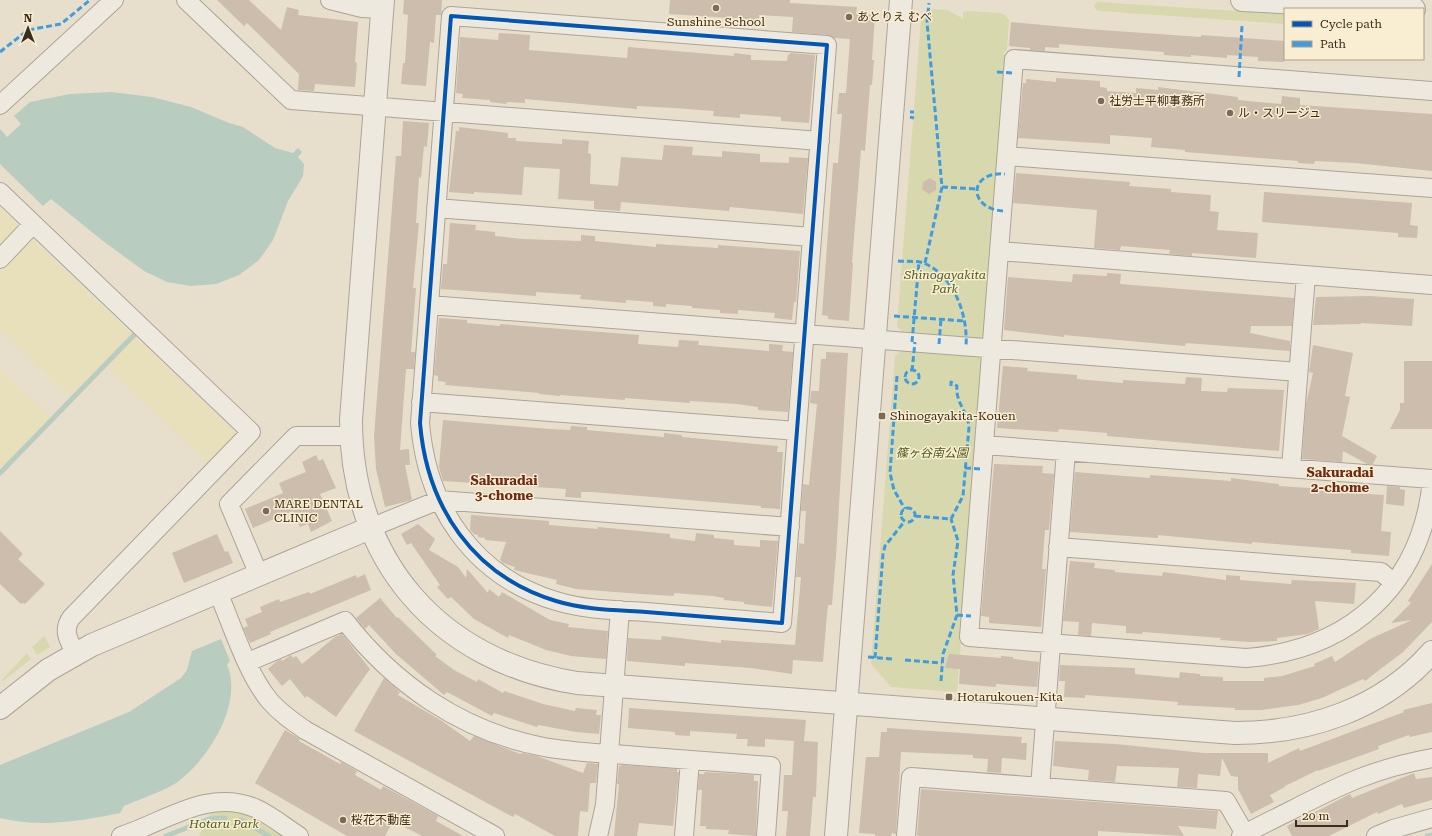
<svg xmlns="http://www.w3.org/2000/svg" width="1432" height="836" viewBox="0 0 1432 836" font-family="'Roboto Serif','Noto Sans JP',serif">
	<style>
		.farmland { fill: #e8e0bb }
		.green { fill: #d7d8ad }
		.water { fill: #b8ccc0 }
		.lines { fill: none; stroke-linecap: round; stroke-linejoin: round }
		.stream { stroke: #b8ccc0; stroke-width: 5 }
		.building { fill: #ccbdac }
		.minor-casing { stroke: #aca495; stroke-width: 20 }
		.tertiary-casing { stroke: #aca495; stroke-width: 24 }
		.minor { stroke: #eee9df; stroke-width: 18 }
		.tertiary { stroke: #eee9df; stroke-width: 22 }
		.quiet { stroke: #3f9cdf; stroke-width: 3; stroke-dasharray: 6 3; stroke-linecap: butt }
		.cycleway-casing { stroke: #f9eed1; stroke-width: 6 }
		.cycleway { stroke: #0057b8; stroke-width: 4 }
		.poi-dot { fill: #786b5a; stroke: #f9eed1; stroke-width: 1.5 }
		.labels { text-anchor: middle; stroke-width: 3; stroke-linejoin: round; paint-order: stroke }
		.poi-label { font-size: 12px; fill: #3c2c1c; stroke: #f9eed1; text-anchor: start }
		.park-label { font-size: 12px; font-style: italic; fill: #4c5b20; stroke: #f9eed1 }
		.neighbourhood-label { font-size: 13px; font-weight: bold; fill: #6e2a16; stroke: #f9eed1 }
	</style>
	<rect width="100%" height="100%" fill="#e7dfcc"/>
	<path class="farmland" d="M0,208L19,226L0,246Z
		M32,239L131,334L70,397L0,329V272Z
		M135,337L237,435L209,464L107,367Z
		M0,369L50,417L0,469Z"/>
	<path class="green" d="M1097,2L1285,14V24L1100,11L1096,10L1094,6Z
		M933,9L948,10L963,19V12L967,11L1000,13L1005,15L1009,20L1007,48L1006,51L1002,54L1007,55L985,334L977,341L905,335L897,326L921,19Z
		M905,348L976,353L983,361L957,692L891,687L871,664L895,356Z
		M44,636L50,647L37,655L32,647Z
		M27,653L31,659L3,681L2,680Z
		M231,810L253,817L283,836H199L212,811Z"/>
	<path class="water" d="M111,92L152,97L191,107L229,123L243,127L275,148L293,153L298,148L302,152L298,157L304,164L303,176L288,201L273,240L259,260L239,275L216,284L191,286L167,282L144,271L103,241L51,199L43,206L0,164V129L7,137L21,124L14,116L30,102L70,94Z
		M221,639L230,661L227,664C243,703 211,756 179,781C167,790 140,799 124,806L120,813C80,821 41,828 0,818V765L129,712L181,678L187,670L192,651Z"/>
	<g class="lines">
		<path class="stream" d="M0,473L134,335
			M241,820L269,836
			M166,836L209,819L225,818
			M1427,836L1432,835"/>
	</g>
	<path class="building" d="M217,0H249L281,30L287,7L299,10L298,15L358,22L355,62L357,63L355,87L315,84L314,91L298,90L299,74L247,23L244,26Z
		M404,0H442L441,15H436L434,43L430,42L426,86L401,84L403,63H405L408,15L403,14Z
		M670,0H790V3L857,7L856,14L875,15L872,60H874L872,85H870L865,151L861,150L852,263H853L849,321L828,319V316L822,315L833,163H838L842,114H837L839,93H846L850,39L834,38L828,35L792,32L793,17L759,15V20L669,14Z
		M1011,22L1087,29L1201,37V35L1285,41L1284,62L1258,61V57L1227,55V58L1191,55V57L1164,55V52L1059,44V48L1045,47V51L1030,50V48L1009,46Z
		M499,33L530,35L529,50L627,58L628,47L734,56V53L751,55V60L787,61L788,54L790,55V53L815,55L809,123L781,121V117L740,114V118L713,116L714,111L674,108L637,106V109L525,99V103L507,102L506,104L490,102V100L462,98L463,94L456,93L460,37L498,40Z
		M1056,78L1100,81V87L1107,88V91L1136,93V88L1158,90V87L1238,97V100L1281,104L1282,96L1300,98V105L1432,114V171L1355,163L1315,161L1314,164L1298,163V161L1185,152V150L1151,147L1152,138L1110,135V144L1018,138L1023,83H1026V79L1056,82Z
		M403,121L429,123L427,147L424,146L421,178L419,177L416,223H419L413,288H416L411,352H415L414,369H406L400,450L409,449L410,465H405L412,500L385,507L376,469L374,436L396,156H401Z
		M459,127L508,133V138H516V141L562,144V139L589,141L588,153L591,154L590,184L618,186L621,157L662,160L664,145L693,147L692,155L722,157V151L760,154V162L789,163V157L808,158L803,214L730,207L729,211L621,202L620,211L594,209V201L558,199L560,169L524,167L522,195L474,192V194L449,192L456,131H459Z
		M1016,173L1130,182L1129,186L1171,189V192L1211,195L1210,211L1219,212L1217,230L1258,233L1256,258L1192,253V256L1169,254L1170,250L1121,246L1120,250L1094,248L1097,210L1013,203Z
		M930,178L936,182V190L929,194L922,189L923,182Z
		M1264,192L1412,203L1410,225L1418,226L1417,238L1398,237V233L1262,222Z
		M450,223L476,225L475,230L495,232V236L523,239L581,241V235L595,236V241L656,247V244L718,248V245L800,251L796,302H794L792,320L774,318L775,313L738,310V314L720,313V310L692,308V306L666,304V307L653,306V302L626,300V303L580,299L581,295L536,292V296L441,289L443,264H447Z
		M1107,273L1121,274L1120,284L1294,298L1292,326H1251L1250,333L1290,341V351L1186,343L1185,346L1162,344L1064,335V337L1004,330L1008,277L1072,282L1073,274L1107,276Z
		M1370,296L1414,299L1412,326L1361,323V324L1313,325L1316,297Z
		M439,318L467,320V323L500,326V324L639,335L638,344L678,347L679,340L699,341L698,345L769,351V344L783,345L782,351L793,352L788,412L758,410V407L737,404L690,401V403L625,398V400L560,395V396L539,394V393L445,385L446,382L438,381V376L434,375Z
		M1313,345L1353,353L1345,396L1350,397L1342,436L1377,456L1373,464H1367L1343,451L1342,462L1302,459L1306,404L1313,373L1309,372Z
		M826,352L848,353L836,556L832,605H828L827,614L823,662L793,660L792,674L751,668L685,663V666L627,661L628,638L661,640L662,636L721,643V640L795,645L801,577H796L799,543L804,544L806,511H801L803,484L809,485L817,404L810,403L811,391H819L821,359H826Z
		M1404,361H1432V429H1390L1400,410V403H1404Z
		M1003,366L1028,368L1027,371L1077,375V379L1123,383V380L1185,384L1186,377L1202,378L1201,391L1227,392L1228,388L1284,390L1279,451L1107,436V433L1059,429L1058,432L997,428Z
		M443,420L550,429L570,430L571,426L587,427V430L664,437V433L682,435V437L778,446L777,452H783L780,509L761,508V506L592,492H581V498L565,497L566,489L443,481L439,467Z
		M316,455L319,461L323,459L336,488L320,494L332,521L311,532L308,524L300,527L293,511L253,528L245,509L283,493L279,483L306,472L302,462Z
		M994,464L1043,466L1042,473L1054,474L1049,530H1045L1042,569H1046L1041,627L989,623V617L981,616Z
		M1075,472L1150,478V475L1231,481V478L1279,484V486L1324,489L1325,486L1339,487L1338,492L1384,495L1381,531L1391,532L1389,556L1351,553V550L1288,545L1252,542V544L1158,535V538L1070,532Z
		M1387,486L1400,487V489L1405,490L1404,506L1386,504Z
		M471,515L549,521V525L598,529V527L670,534V538L695,541L696,533L714,535V538L734,540V545L760,547V540L778,541L772,607L744,604V602L724,600V598L713,596L674,593V596L641,594L576,589L556,584L557,580L514,570L515,567L503,563L500,560L506,542L485,540V538L478,537V535L474,534L470,530Z
		M418,524L435,539L429,550L458,567L466,578L467,569L488,593L489,589L499,597L502,592L550,620L569,624L568,627L608,631L606,659L571,656L546,650L509,635L508,638L474,619L451,597L448,599L437,587L440,585L411,543L407,545L401,534Z
		M0,531L23,554L18,559L45,584L25,604L23,603L21,604L0,584Z
		M217,534L225,552L228,551L233,563L184,583L172,553Z
		M1070,561L1095,563L1094,568L1115,570V572L1162,576L1163,572L1226,580V575L1240,576V580L1291,584L1292,580L1356,583L1354,604L1315,601L1319,629L1308,634L1277,638V641L1249,642L1220,640L1221,638L1143,632L1142,634L1126,633V626L1092,623L1091,636L1078,635L1079,622L1063,621Z
		M1432,564V622L1403,652L1378,671L1365,681L1363,679L1322,698L1298,705L1261,710H1235V708L1177,705L1178,702L1142,699L1085,695V698L1064,697L1065,681H1059L1060,665L1135,668V674L1179,678L1180,672L1200,674V676L1223,677V681H1264V678L1282,676L1315,666L1314,664L1332,656L1335,662L1370,639L1412,620L1391,623L1411,603L1408,601Z
		M365,574L371,590L270,632L271,634L250,643L243,628L248,626L245,619L262,612L260,607L279,599L280,602L309,592L310,594L356,575L357,578Z
		M380,598L397,618L398,617L437,655L435,656L454,670L477,682L478,679L503,693L504,691L543,704L575,711L576,708L597,710L596,715H601L599,734L576,732L538,725L537,727L494,713L492,716L447,692L444,695L396,654L369,625L365,629L356,618Z
		M342,634L370,669L336,717L307,696L305,698L290,679L282,686L268,669L277,661L281,659L282,661L291,655L293,658L296,656L302,664L335,637Z
		M949,654L1001,658V656L1013,657V659L1039,662L1037,687L996,684V687L959,684L960,669L945,668Z
		M384,678L400,692L398,695L442,721L470,741L474,736L520,754L523,753L537,756L583,773L587,763L598,764L596,783H590L588,812L580,811L578,836H555L515,814L513,817L354,731Z
		M1432,703V732L1410,737L1409,735L1378,746L1379,749L1318,771V770L1285,786V787L1270,795L1274,802L1251,814L1238,789V777L1231,776L1222,758L1220,776L1198,774L1197,788L1177,787L1179,768L1117,766L1115,782L1088,780L1089,770L1053,766L1055,741L1115,744L1204,753H1268V763L1299,748L1300,751L1404,712L1403,710Z
		M629,708L806,720L804,741L818,742L816,797H813L810,836H786L788,811H782L784,775H792L794,741L765,739V747L747,746L748,739H736L737,734L690,731V736L675,735V732L628,728Z
		M887,728L1022,737L1021,743H1027L1026,760L1002,758L1001,773L987,772L988,759L973,758V755L901,752L896,834L892,833L891,836H875V834L859,833L866,757H879L881,732H887Z
		M285,730L300,739L299,741L340,764L341,762L357,771L355,775L381,790L383,786L438,816L436,821L463,836H422L393,821L385,836H347L255,783Z
		M623,765L677,769V772H679L673,826L639,823L637,836H614L619,784H617L619,766Z
		M705,772L754,775V781H758L756,836L728,834L729,830L706,829V826H700L702,790H698L699,774H704Z
		M1414,773L1416,779L1432,777V800L1404,808L1402,804L1378,814L1377,812L1329,836H1292L1287,826L1302,818V819L1350,794L1352,798Z
		M921,789L1218,811L1216,829L1178,826L1184,836L1098,831V836H920L917,835Z"/>
	<g class="lines">
		<defs>
			<path id="minor" d="M186,0L291,100L820,141
				M330,0L362,8L383,9
				M451,16L827,45L782,623C737,619 692,616 646,612C616,610 585,610 556,601C473,576 427,507 420,423Z
				M1432,91L1014,59L969,637L1246,658C1350,650 1421,586 1432,481
				M0,105L114,0
				M1007,156L1432,188
				M0,192L251,432L71,618C62,631 69,641 76,654
				M436,208L812,237
				M999,251L1432,285
				M0,259L33,224
				M429,305L1298,372
				M421,402L797,431
				M984,445L1432,479
				M1291,468L1306,275
				M370,528L439,500L790,527
				M1058,547L1381,572L1394,583
				M259,575L229,504L296,436H351
				M218,592C232,625 247,673 269,700C279,712 292,721 305,730L495,836
				M248,662L345,621C394,684 460,730 539,746C572,753 605,753 638,756C683,759 727,763 771,766L766,836
				M1040,787L1066,451
				M121,836C165,822 208,788 255,808C271,815 285,827 299,836
				M598,836L605,805L620,610
				M684,836L690,760
				M906,836L911,777L1226,801L1245,834
				M1241,836C1257,827 1274,819 1290,811C1340,785 1376,768 1432,758
				M1376,836L1393,829L1432,818"/>
			<path id="tertiary" d="M383,0L351,420C351,560 438,661 577,683L1235,733C1309,733 1382,709 1432,652
				M1242,0L1414,9
				M0,708L48,670L92,645L370,528
				M836,836L901,0"/>
		</defs>
		<use href="#minor" class="minor-casing"/>
		<use href="#tertiary" class="tertiary-casing"/>
		<use href="#minor" class="minor"/>
		<use href="#tertiary" class="tertiary"/>
		<path class="quiet" d="M0,52L28,30L61,24L90,0
			M997,72L1013,73
			M1239,77L1242,26
			M910,112H914
			M910,117L914,118
			M942,187L977,189
			M1003,211C967,208 969,171 1005,174
			M898,261C906,262 919,260 926,264C955,278 968,316 966,346
			M925,263L942,187L927,22L929,3
			M894,316L965,321
			M912,342L919,262
			M939,344L941,319
			M905 377a7 7 0 1 1 14 0a7 7 0 1 1-14 0Z
			M912,371L915,342
			M897,376L890,473L894,490L905,509
			M951,386V382L957,386C955,402 968,412 969,427L963,496L951,519
			M965,468L982,469
			M901 515a7 7 0 1 1 14 0a7 7 0 1 1-14 0Z
			M915,516L951,519
			M957,615L971,616
			M868,657L893,659
			M875,658L883,554L885,546L904,522
			M905,660L942,663
			M941,681L943,654L957,615L953,575L958,541L951,519"/>
		<defs>
			<path id="cycleway" d="M451,16L827,45L782,623C737,619 692,616 646,612C616,610 585,610 556,601C473,576 427,507 420,423Z"/>
		</defs>
		<use href="#cycleway" class="cycleway-casing"/>
		<use href="#cycleway" class="cycleway"/>
	</g>
	<g class="poi-dot">
		<circle cx="716" cy="8" r="4"/>
		<circle cx="849" cy="17" r="4"/>
		<circle cx="1101" cy="101" r="4"/>
		<circle cx="1230" cy="113" r="4"/>
		<rect x="878" y="412" width="8" height="8" rx="2"/>
		<circle cx="266" cy="511" r="4"/>
		<rect x="945" y="693" width="8" height="8" rx="2"/>
		<circle cx="343" cy="820" r="4"/>
	</g>
	<g class="labels">
		<g class="poi-label">
			<text x="857" y="21">あとりえ むべ</text>
			<text x="716" y="26" text-anchor="middle">Sunshine School</text>
			<text x="1109" y="105">社労士平柳事務所</text>
			<text x="1238" y="117">ル・スリージュ</text>
			<text x="890" y="420">Shinogayakita-Kouen</text>
			<text x="274" y="508">MARE DENTAL<tspan x="274" dy="14">CLINIC</tspan></text>
			<text x="957" y="701">Hotarukouen-Kita</text>
			<text x="351" y="824">桜花不動産</text>
		</g>
		<g class="park-label">
			<text x="945" y="279">Shinogayakita<tspan x="945" dy="14">Park</tspan></text>
			<text x="932" y="457">篠ヶ谷南公園</text>
			<text x="224" y="828">Hotaru Park</text>
		</g>
		<g class="neighbourhood-label">
			<text x="1340" y="477">Sakuradai<tspan x="1340" dy="15">2-chome</tspan></text>
			<text x="504" y="485">Sakuradai<tspan x="504" dy="15">3-chome</tspan></text>
		</g>
	</g>
	<rect x="1284" y="8" width="140" height="52" fill="#f9eed1" stroke="#ada089"/>
	<rect x="1292" y="21" width="20" height="6" fill="#0057b8" stroke="#ada089"/>
	<text x="1320" y="28" font-size="12" fill="#3c2c1c">Cycle path</text>
	<rect x="1292" y="41" width="20" height="6" fill="#3f9cdf" stroke="#ada089"/>
	<text x="1320" y="48" font-size="12" fill="#3c2c1c">Path</text>
	<g transform="translate(28 28)" stroke="#f9eed1" stroke-width="3" paint-order="stroke">
	<path d="M0-3L7 15L0 10L-7 15Z" fill="#3c2c1c"/>
	<text y="-6" font-size="11" font-weight="bold" text-anchor="middle" fill="#3c2c1c">N</text>
	</g>
	<path d="M1296 820v6h51v-6" fill="none" stroke="#3c2c1c" stroke-width="2"/>
	<text x="1302" y="820" font-size="12" fill="#3c2c1c" stroke="#f9eed1" stroke-width="3" paint-order="stroke">20 m</text>
</svg>
